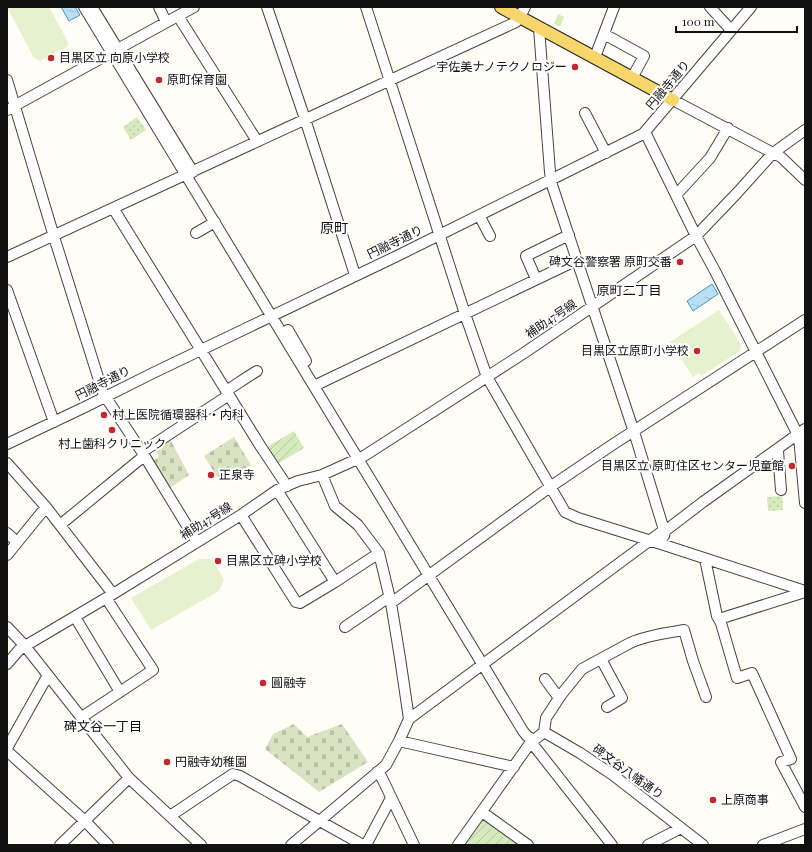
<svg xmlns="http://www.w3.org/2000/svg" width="812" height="852" viewBox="0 0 812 852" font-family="'Playfair Display','Noto Sans JP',serif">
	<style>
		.grass { fill: #d5ebbd }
		.cemetery { fill: url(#cemetery-stones) }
		.park { fill: url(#park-dots) }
		.garden { fill: url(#garden-furrows) }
		.pitch { fill: #e6f2cf }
		.water { fill: url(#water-ripples); stroke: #3f96cf }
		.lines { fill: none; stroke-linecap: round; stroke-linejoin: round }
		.minor-casing { stroke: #444; stroke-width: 12 }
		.major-casing { stroke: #222; stroke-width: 14 }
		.minor { stroke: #fff; stroke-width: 10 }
		.major { stroke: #f9d66b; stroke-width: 12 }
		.poi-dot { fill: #c4262e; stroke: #fff; stroke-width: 1.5 }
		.labels { text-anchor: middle; stroke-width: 4; stroke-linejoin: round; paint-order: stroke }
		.poi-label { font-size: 12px; fill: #111; stroke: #fff; text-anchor: start }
		.street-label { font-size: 12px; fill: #111; stroke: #fff }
		.neighbourhood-label { font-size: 13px; fill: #111; stroke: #fff }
		.quarter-label { font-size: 14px; fill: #111; stroke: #fff }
	</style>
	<defs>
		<pattern id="cemetery-stones" width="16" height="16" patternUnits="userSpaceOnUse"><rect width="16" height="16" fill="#d9e3c4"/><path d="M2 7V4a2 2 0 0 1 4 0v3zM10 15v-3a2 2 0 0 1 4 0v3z" fill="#b9c2a7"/></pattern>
		<pattern id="park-dots" width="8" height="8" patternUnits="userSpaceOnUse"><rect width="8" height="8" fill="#d5ebbd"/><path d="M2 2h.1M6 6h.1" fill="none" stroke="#b6c8a1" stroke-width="1.8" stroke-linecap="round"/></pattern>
		<pattern id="garden-furrows" width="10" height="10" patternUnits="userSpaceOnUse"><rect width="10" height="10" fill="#d5ebbd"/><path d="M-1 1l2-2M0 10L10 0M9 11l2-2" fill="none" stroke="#b6c8a1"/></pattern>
		<pattern id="water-ripples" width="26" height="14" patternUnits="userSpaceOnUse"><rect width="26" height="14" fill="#b9e0f7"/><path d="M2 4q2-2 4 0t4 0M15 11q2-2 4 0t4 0" fill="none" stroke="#9ebfd3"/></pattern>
	</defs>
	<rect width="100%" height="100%" fill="#fffdf5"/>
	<path class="grass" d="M558,14L564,17L560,27L554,24Z"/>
	<path class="cemetery" d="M234,437L251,465L236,474L233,469L218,478L204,456Z
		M170,439L189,475L167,490L151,462L159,457L155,449L160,444Z
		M294,724L307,737L342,724L368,762L319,792L265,749L273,734Z"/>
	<path class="park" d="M137,117L146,130L131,140L123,127Z
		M782,496L783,510L768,511L767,497Z"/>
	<path class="garden" d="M294,431L304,448L276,465L265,448Z
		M484,818L522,845H466Z"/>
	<path class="pitch" d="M7,7H49L67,40L68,46L40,61L34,58Z
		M719,310L741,344L740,351L701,376L699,373L693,377L670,342Z
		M199,559H212L224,580L219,591L151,630L131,598Z"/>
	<path class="water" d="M61,7H75L80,15L69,21Z
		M712,284L718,294L693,311L687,301Z"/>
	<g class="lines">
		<defs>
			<path id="minor" d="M84,7L523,731L527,736L534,740
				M92,7L193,172
				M159,7L166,22
				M267,7L305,119L355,275
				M366,7L465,314L487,377L565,512L578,518L661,544L805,591
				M710,7L731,30
				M178,16L257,141
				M539,28L550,172L552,185L635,435L664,530L665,531
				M604,34L644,56L632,78
				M595,57L614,7
				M7,80L55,240L103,393L142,452L197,542
				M673,100L773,153L781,157L805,180
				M7,110L194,7
				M585,113L606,153
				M645,132L696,236L715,271L799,437L805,503
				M676,195L710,158L728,128
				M113,208L261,447L287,486
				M479,215L490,236
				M196,233L215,222
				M7,257L516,22L520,17L525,7
				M536,279L526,256L569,235
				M7,290L54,422
				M288,330L306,361
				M314,386L577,260
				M226,391C237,384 247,377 257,371
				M7,444L85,407L153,373L399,255L643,134L751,7
				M777,449L778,451L781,490
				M142,452L229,395
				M7,463L46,507L113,594
				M322,475L335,506L358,525L379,553L391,603L400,658L409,719
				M277,490L335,582
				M241,515L296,602L300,603L335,582L379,553
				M60,525L144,456
				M7,533L17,542
				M664,536L665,531L703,502L805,429
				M7,555L46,507
				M705,559L717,616L721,623L737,678L752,673L791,759L781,762L805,807
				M391,603L550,487L612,445L805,320
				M75,617L120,692
				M719,619L805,592
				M7,627L25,646L129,778L201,845
				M345,627L386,599L390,598
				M601,659L622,698L607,707
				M7,664L19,650L25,646L113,594L241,515L277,490L298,481L322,475L364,456L524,353L696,236L737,193L773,153L805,130
				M545,679L559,698
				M82,717L153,670L106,598
				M544,732L546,718L561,695L582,669L630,643C647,635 667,633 684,630L693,661L706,697
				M399,741L514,767
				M531,742L612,845
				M7,748L48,675
				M7,751L85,821L108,845
				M377,772L381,776L414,845
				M482,812L528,845
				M170,816L233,774L240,776L325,824L363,845
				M60,845L129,778
				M291,845L386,765L399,741L409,719L664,530
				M366,845L391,798
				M458,845L531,742L534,740L544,732L580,753L613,775L703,845
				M648,845L681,828
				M763,845L805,829"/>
			<path id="major" d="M501,7L673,100"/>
		</defs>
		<use href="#minor" class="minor-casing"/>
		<use href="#major" class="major-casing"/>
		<use href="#minor" class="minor"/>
		<use href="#major" class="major"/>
	</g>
	<g class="poi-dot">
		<circle cx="51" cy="58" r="4"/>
		<circle cx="575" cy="67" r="4"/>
		<circle cx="159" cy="80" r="4"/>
		<circle cx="680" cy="262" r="4"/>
		<circle cx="697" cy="351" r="4"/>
		<circle cx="104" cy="415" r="4"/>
		<circle cx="112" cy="430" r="4"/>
		<circle cx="792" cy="466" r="4"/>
		<circle cx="211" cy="475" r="4"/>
		<circle cx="218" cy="561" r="4"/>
		<circle cx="263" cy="683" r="4"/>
		<circle cx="167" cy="762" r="4"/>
		<circle cx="713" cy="800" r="4"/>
	</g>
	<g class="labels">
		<g class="poi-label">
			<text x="59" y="62">目黒区立 向原小学校</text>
			<text x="567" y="71" text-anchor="end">宇佐美ナノテクノロジー</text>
			<text x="167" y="84">原町保育園</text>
			<text x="672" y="266" text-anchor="end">碑文谷警察署 原町交番</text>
			<text x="689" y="355" text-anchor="end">目黒区立原町小学校</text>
			<text x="112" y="419">村上医院循環器科・内科</text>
			<text x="112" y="448" text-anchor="middle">村上歯科クリニック</text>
			<text x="784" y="470" text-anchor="end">目黒区立 原町住区センター児童館</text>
			<text x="219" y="479">正泉寺</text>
			<text x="226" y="565">目黒区立碑小学校</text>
			<text x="271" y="687">圓融寺</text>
			<text x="175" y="766">円融寺幼稚園</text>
			<text x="721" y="804">上原商事</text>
		</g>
		<g class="street-label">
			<text transform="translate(668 85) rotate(-50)" y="4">円融寺通り</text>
			<text transform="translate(395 242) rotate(-26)" y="4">円融寺通り</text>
			<text transform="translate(551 319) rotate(-34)" y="4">補助47号線</text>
			<text transform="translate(103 383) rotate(-27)" y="4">円融寺通り</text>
			<text transform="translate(206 521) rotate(-32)" y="4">補助47号線</text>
			<text transform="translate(628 772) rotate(36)" y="4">碑文谷八幡通り</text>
		</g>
		<g class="neighbourhood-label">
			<text x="629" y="295">原町二丁目</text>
			<text x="103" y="731">碑文谷一丁目</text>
		</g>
		<g class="quarter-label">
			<text x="334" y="233">原町</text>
		</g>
	</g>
	<rect width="812" height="852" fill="none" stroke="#111111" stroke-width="16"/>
	<path d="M676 26v6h121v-6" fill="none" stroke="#111111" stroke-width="2"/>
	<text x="682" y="26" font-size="12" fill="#111111" stroke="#ffffff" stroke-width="3" paint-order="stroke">100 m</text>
</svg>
